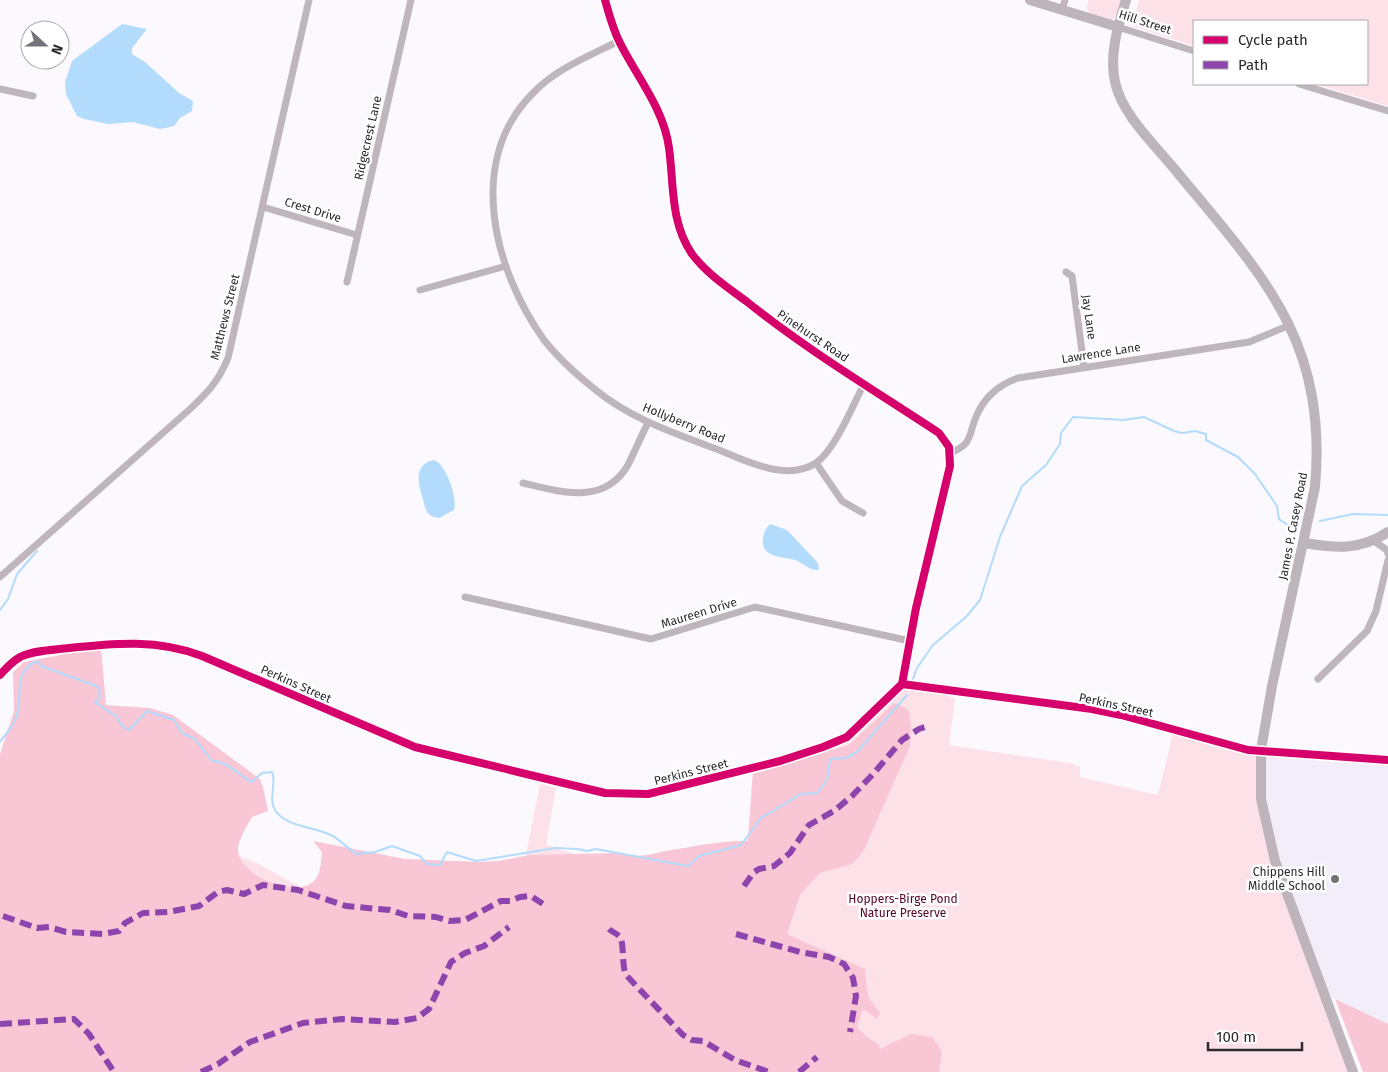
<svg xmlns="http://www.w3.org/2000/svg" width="1388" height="1072" viewBox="0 0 1388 1072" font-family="'Fira Sans',sans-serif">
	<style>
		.built { fill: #f2edf8 }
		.green { fill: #fde1e9 }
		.forest { fill: #f8c6d5 }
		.water { fill: #b2dbfc }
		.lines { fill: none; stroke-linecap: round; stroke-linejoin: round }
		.stream { stroke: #b2dbfc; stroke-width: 2 }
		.street { stroke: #beb6bc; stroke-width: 7 }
		.secondary { stroke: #bdb4bc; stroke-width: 10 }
		.quiet { stroke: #8e44ad; stroke-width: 6; stroke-dasharray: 12 6; stroke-linecap: butt }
		.cycleway-casing { stroke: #fff; stroke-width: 11 }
		.cycleway { stroke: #d6006c; stroke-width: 8 }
		.poi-dot { fill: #747278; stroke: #fff; stroke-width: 2 }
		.labels { text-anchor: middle; stroke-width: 5; stroke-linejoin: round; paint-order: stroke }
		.street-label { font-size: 12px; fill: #2c2a31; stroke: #fff }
		.poi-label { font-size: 12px; fill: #2c2a31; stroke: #fff; text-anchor: end }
		.park-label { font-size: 12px; fill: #550628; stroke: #fff }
	</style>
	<rect width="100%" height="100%" fill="#fbf9fd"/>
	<path class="built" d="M1261,750L1388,760V1024L1324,994L1262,811Z"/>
	<path class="green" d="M1088,0H1121L1118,15L1110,21L1089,14L1087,8Z
		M1139,0H1388V106L1316,84H1367V21H1194V46L1132,26Z
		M902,684L950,692V697L955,698L949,745L1075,764V766H1080V777L1158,795L1174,729L1261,750L1262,811L1353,1072H0V914L131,817L255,862L317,896L524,865L540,784L556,788L546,845L619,868L738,882L748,834L753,768L847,737Z"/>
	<path class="forest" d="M101,647L106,705L150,708L173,715L260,779L263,787L268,811L252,817C247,826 239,838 238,849C238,876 296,899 314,881C321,874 321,861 322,852L313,841L405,859L478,862L499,861L530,855L617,853C637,859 651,854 671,850C696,846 722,840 748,841L753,774L849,745L894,703L908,709L911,724L910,746L863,852L852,864L820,873L800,895L787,934L865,969L868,997L880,1013L877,1019L863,1009L857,1027L866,1036L879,1045L880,1049L911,1034L933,1037L942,1052L939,1072H0V754L14,711L13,672L24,662Z
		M1335,999L1388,1024V1072H1363Z"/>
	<path class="water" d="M122,24L147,29L132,48V54L145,62L179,93L193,101L192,111L180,118L174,126L160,129L133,122L108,124L84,119L77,116L66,94L65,82L72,61Z
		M434,460C446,464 458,498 454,510L439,518C436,517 431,517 429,514C425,510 424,504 423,499C418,485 413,464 434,460Z
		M770,524L787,530L818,563L819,570C811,571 805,565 798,561C786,556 760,560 763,538C764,532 766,528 770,524Z"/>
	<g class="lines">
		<path class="stream" d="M1320,521L1353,514L1388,515
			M0,610L8,599L17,574L37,551
			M913,679L917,668L933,645L967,616L980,600L1000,537L1022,486L1046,465L1060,444L1061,433L1073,417L1124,420L1144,417L1174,431L1182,433L1195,431L1206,434V440L1238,457L1255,474L1277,506L1279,519L1286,524L1295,527
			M0,742C6,734 14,725 17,715C23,695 12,670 38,661L41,666L99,687L100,698L95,702L117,717L121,725L129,730L147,711L174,720L182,733L195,739L212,761C227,761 239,775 252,782L262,773L272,772C277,783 268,799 275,810C287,828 313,826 331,835C339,839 348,848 356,854L375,852L392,846L420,856L427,864L440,865L447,852L476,861L555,848L578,849L587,851L596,849L688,866L699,856L741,845L761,818L801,794L817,793L827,780L830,759L846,758L857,752L907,695"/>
		<path class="street" d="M605,0C609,14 613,30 620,43C637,77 664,109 669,148C674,184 670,222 692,254C706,273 727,287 746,301C807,350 874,390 939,433L949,447L950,466L916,608L902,684
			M1062,10L1065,0
			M1118,27L1194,51
			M619,41C589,56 556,69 533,93C465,161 494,270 544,340C559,359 578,376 597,391C633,420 677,434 719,450C747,461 786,482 816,463C835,450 853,405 864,384
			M1299,84L1388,111
			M0,89L33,96
			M263,207L357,235
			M1066,272L1072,276L1084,367
			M347,282L411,0
			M420,290L506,266
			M950,453C973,444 968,436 976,417C984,397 998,385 1018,378L1249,342L1290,325
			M816,463L842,501L863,513
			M523,483C560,492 604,506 628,465C635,451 641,436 648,423
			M1374,541L1387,550L1388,554
			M0,577L190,409C208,392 218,382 228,358L309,0
			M465,597L651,639L755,607L910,641
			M1318,679L1367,631L1376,611L1388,560
			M1261,750L1388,760"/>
		<path class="secondary" d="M1030,0L1118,27
			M1126,0C1118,25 1109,55 1115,82C1122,114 1152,142 1172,166C1260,273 1328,337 1315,487L1272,686L1261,750V799L1275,861L1353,1072
			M1304,543C1335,548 1360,551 1388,532
			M0,675C6,668 12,662 20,657C35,650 53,650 69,648C115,643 158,639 202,656L415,747L605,793L648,794L780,761L823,747L847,737L902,684L1092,709L1121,715L1248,750H1261"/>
		<path class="quiet" d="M744,886L754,872L759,869L774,866L790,853L809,825L834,811L852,796L874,773L902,740L919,729L928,726
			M3,916L37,928L49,927L66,932L103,934L119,931L125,923L143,913L168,912L199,906L218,892L227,890L244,894L263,885L298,890L346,906L390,910L408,916L436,917L449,921L465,920L501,901H510L520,897L531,896L546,906
			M609,929C612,932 616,933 619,936C625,942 621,964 626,975L683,1035L692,1040L703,1041L735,1060L769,1072
			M736,934L800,952L829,957L844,964L853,978L856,996L850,1032
			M0,1024L74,1019L89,1034L114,1072
			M201,1072L218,1064L250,1042L303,1023L342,1019L395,1022L417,1018L429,1009L451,962L465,953L484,946L509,927
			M799,1072L817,1057"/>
		<defs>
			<path id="cycleway" d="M605,0C609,14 613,30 620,43C637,77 664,109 669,148C674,184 670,222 692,254C706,273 727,287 746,301C807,350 874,390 939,433L949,447L950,466L916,608L902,684
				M0,675C6,668 12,662 20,657C35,650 53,650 69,648C115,643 158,639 202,656L415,747L605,793L648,794L780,761L823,747L847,737L902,684L1092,709L1121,715L1248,750L1388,760"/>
		</defs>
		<use href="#cycleway" class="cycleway-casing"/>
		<use href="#cycleway" class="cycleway"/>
	</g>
	<circle class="poi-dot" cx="1335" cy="879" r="5"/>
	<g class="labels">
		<g class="street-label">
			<text transform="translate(1145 22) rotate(18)" y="4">Hill Street</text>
			<text transform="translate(368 138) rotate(-77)" y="4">Ridgecrest Lane</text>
			<text transform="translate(313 210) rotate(17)" y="4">Crest Drive</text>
			<text transform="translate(225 317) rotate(-76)" y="4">Matthews Street</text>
			<text transform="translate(1089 317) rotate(82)" y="4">Jay Lane</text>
			<text transform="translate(813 336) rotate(34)" y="4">Pinehurst Road</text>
			<text transform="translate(1101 353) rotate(-9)" y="4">Lawrence Lane</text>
			<text transform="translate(684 423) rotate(22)" y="4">Hollyberry Road</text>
			<text transform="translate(1293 526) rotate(-79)" y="4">James P. Casey Road</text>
			<text transform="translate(699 613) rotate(-17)" y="4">Maureen Drive</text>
			<text transform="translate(296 684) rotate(24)" y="4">Perkins Street</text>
			<text transform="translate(1116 705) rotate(12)" y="4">Perkins Street</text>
			<text transform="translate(691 772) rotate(-14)" y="4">Perkins Street</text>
		</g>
		<g class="poi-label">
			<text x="1325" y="876">Chippens Hill<tspan x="1325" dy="14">Middle School</tspan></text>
		</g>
		<g class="park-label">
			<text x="903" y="903">Hoppers-Birge Pond<tspan x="903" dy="14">Nature Preserve</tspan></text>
		</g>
	</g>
	<rect x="1193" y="20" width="175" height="65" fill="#ffffff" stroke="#abaaad"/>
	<rect x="1203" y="36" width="25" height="8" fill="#d6006c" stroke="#abaaad"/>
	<text x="1238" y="45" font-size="15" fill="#2c2a31">Cycle path</text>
	<rect x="1203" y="61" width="25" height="8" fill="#8e44ad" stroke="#abaaad"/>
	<text x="1238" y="70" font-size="15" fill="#2c2a31">Path</text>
	<g transform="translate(45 45) rotate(111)"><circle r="24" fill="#ffffff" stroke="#abaaad"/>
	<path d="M0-4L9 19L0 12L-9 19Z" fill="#747278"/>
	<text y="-8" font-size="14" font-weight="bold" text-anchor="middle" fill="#2c2a31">N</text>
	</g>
	<path d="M1208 1042v8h94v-8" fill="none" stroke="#2c2a31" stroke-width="2.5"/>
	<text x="1216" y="1042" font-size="15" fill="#2c2a31" stroke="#ffffff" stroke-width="4" paint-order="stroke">100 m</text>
</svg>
